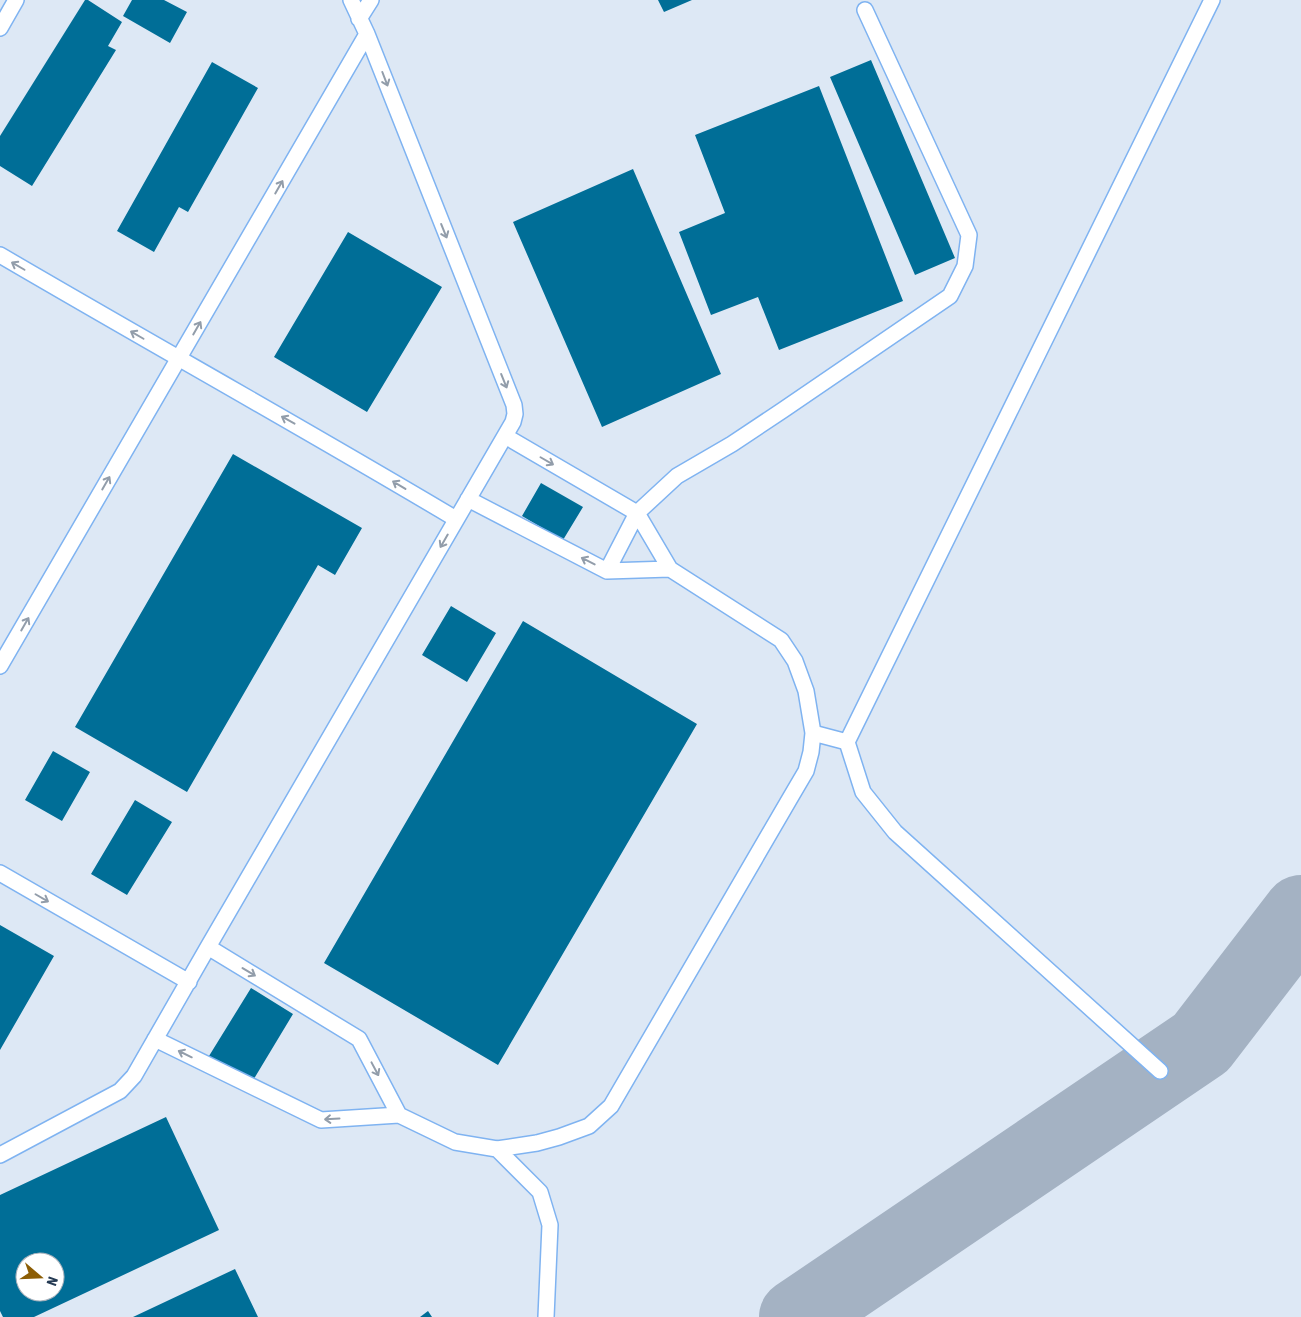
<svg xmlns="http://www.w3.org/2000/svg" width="1301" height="1317" viewBox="0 0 1301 1317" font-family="'Asap Condensed',sans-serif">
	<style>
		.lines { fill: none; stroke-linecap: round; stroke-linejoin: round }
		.taxiway { stroke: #a4b2c3; stroke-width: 76 }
		.building { fill: #006e97; fill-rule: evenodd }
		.lane-casing { stroke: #7fb3f1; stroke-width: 18 }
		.lane { stroke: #fff; stroke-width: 15 }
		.oneway { stroke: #929daa }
	</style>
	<rect width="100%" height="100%" fill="#dde8f5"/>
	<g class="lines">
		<path class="taxiway" d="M797,1317L1201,1043L1301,913"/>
	</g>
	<path class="building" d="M85,0H88L122,22L108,46L116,50L32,186L0,166V136Z
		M132,0H164L187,12L170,43L123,16Z
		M658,0H692L664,12Z
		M871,60L955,258L915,275L830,77Z
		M212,62L258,88L188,212L179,207L154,252L117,231Z
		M819,86L903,301L779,350L758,297L711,315L679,232L725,213L695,135Z
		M633,169L721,374L602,427L513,222Z
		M348,232L442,287L367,412L274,357Z
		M233,454L362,528L335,575L318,565L187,792L75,727Z
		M541,483L583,507L563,540L522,516Z
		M451,606L496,633L467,682L422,655Z
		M523,621L697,724L498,1065L324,963Z
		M53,751L90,772L62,821L25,800Z
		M135,800L172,822L127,895L91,874Z
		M0,925L54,956L0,1050Z
		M251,988L293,1014L252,1082L209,1056Z
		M166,1117L219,1230L34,1317H3L0,1311V1195ZM25,1262H55V1292H25Z
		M235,1269L258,1317H133Z
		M428,1311L432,1317H420Z"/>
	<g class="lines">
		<defs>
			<path id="lane" d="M359,19L371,0
				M0,28L16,0
				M0,255C152,344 305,429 456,519
				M468,499L607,571L670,569
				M607,571L637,513L677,476L732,444L783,410L950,296L965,266L969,235L865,10
				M0,666L367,34
				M813,733L847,742L1212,0
				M847,742L863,792L895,832L1160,1071
				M0,873L189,982
				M208,947L359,1039L399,1115
				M155,1039L321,1120L399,1115L455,1142L497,1149L537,1143L559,1137L589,1126L611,1106L789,800L806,771L811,752L813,733L806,691L795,661L781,640L670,569L637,513L505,436
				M497,1149L540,1192L550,1225L546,1317
				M0,1155L120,1091L134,1076L208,947L513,422L515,414L514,405L367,34L351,0"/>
		</defs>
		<use href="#lane" class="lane-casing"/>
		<use href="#lane" class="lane"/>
	</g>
	<defs><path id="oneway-shaft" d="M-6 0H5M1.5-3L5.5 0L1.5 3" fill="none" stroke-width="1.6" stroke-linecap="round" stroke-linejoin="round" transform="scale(1.25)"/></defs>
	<g class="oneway">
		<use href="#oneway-shaft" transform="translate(385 79) rotate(69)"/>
		<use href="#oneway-shaft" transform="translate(279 187) rotate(-60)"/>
		<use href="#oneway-shaft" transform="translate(444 231) rotate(68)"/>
		<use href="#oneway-shaft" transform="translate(18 266) rotate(-150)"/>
		<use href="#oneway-shaft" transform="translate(197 328) rotate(-60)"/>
		<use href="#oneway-shaft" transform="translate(137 335) rotate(-150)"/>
		<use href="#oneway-shaft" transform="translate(504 381) rotate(68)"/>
		<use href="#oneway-shaft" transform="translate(288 420) rotate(-151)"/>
		<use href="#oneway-shaft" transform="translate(547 461) rotate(30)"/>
		<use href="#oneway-shaft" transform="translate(106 483) rotate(-60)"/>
		<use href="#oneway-shaft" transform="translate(399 485) rotate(-149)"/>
		<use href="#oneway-shaft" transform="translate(444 541) rotate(120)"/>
		<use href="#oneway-shaft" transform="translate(588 561) rotate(-153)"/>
		<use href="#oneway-shaft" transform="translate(25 624) rotate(-60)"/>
		<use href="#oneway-shaft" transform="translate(42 898) rotate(30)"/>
		<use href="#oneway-shaft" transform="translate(249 972) rotate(31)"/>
		<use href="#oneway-shaft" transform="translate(185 1054) rotate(-154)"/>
		<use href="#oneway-shaft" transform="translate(375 1069) rotate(62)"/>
		<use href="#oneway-shaft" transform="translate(332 1119) rotate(177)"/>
	</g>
	<g transform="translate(40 1277) rotate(109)"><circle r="24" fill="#ffffff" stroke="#a8b1bb"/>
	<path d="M0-4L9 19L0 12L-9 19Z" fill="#8c5d04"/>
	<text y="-8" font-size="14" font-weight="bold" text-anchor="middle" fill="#253b54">N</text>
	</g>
</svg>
